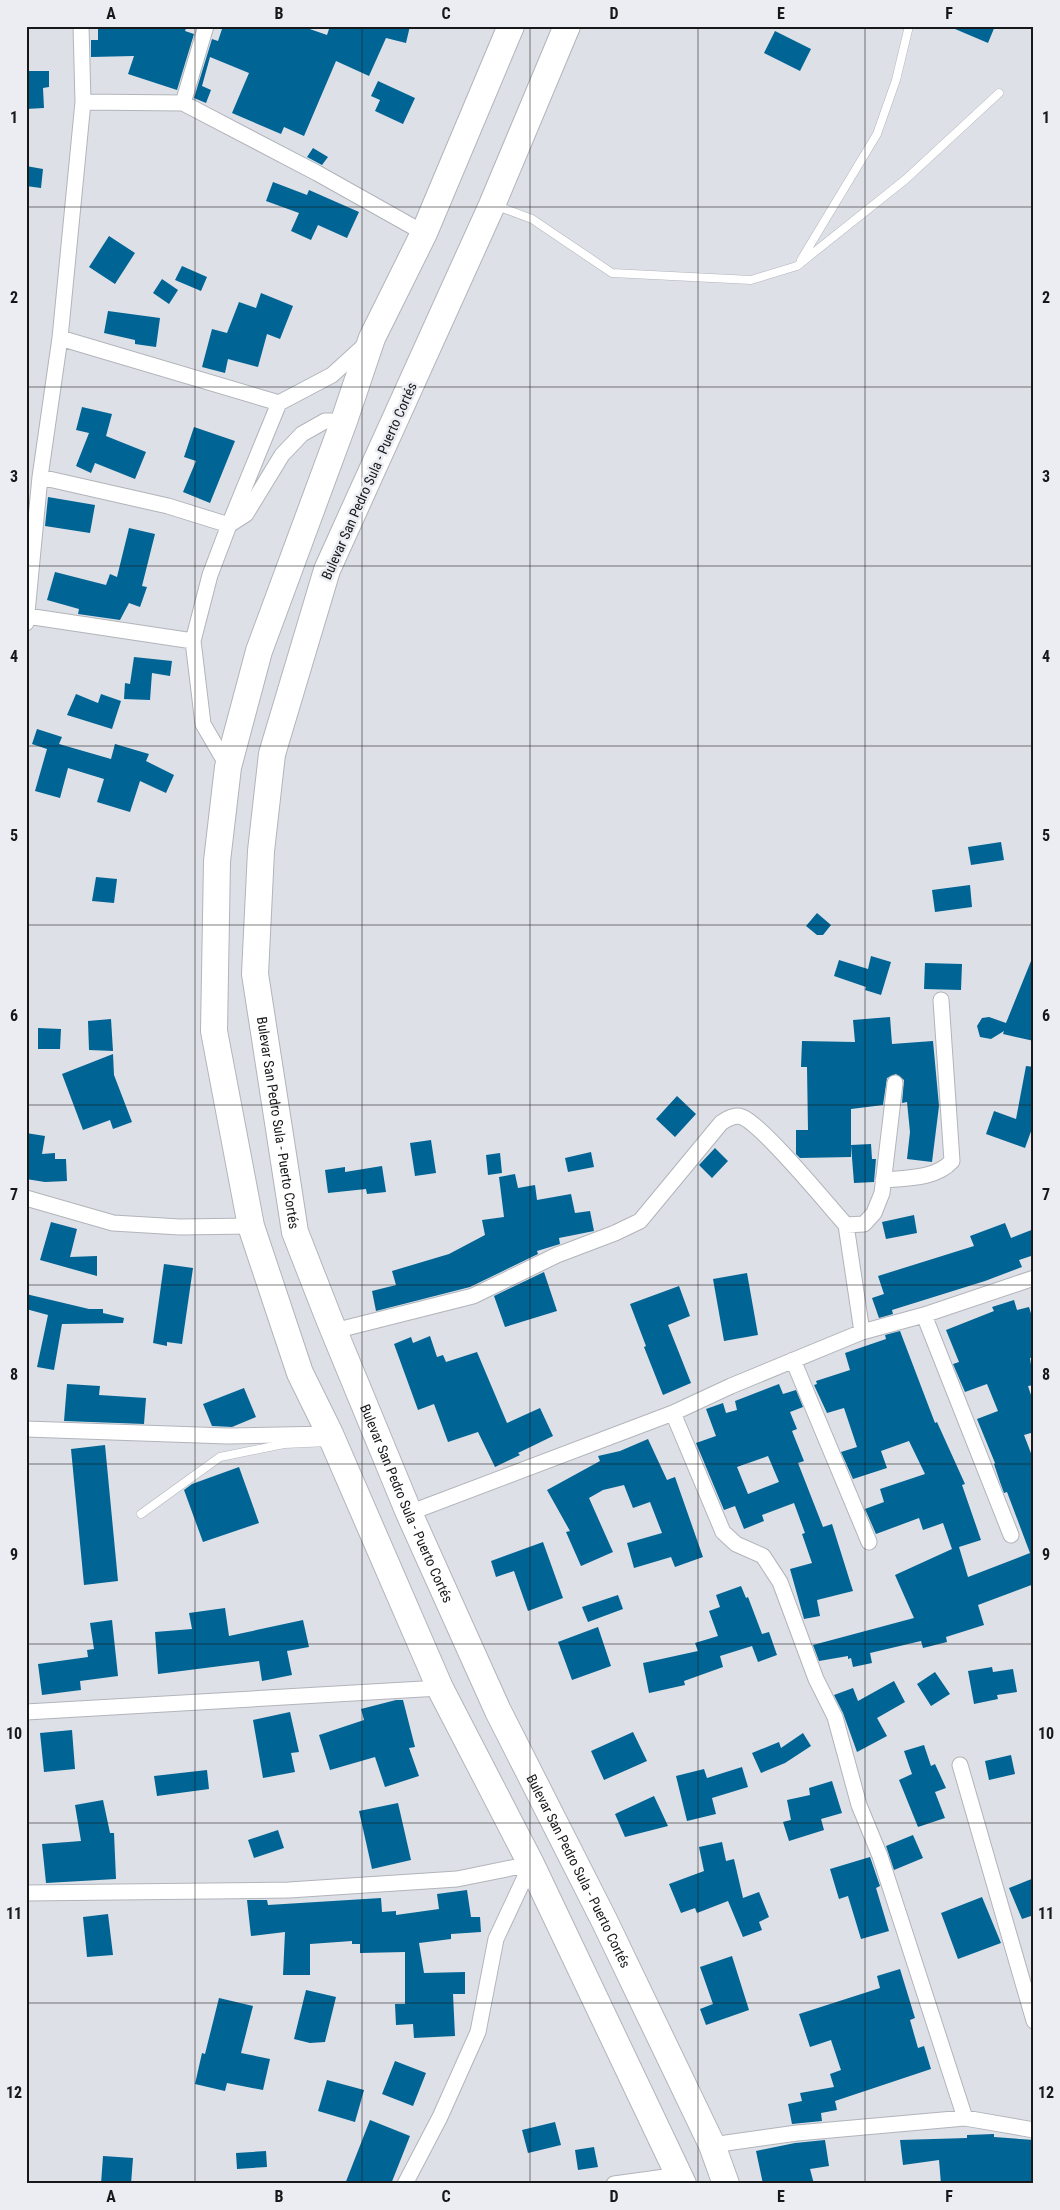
<svg xmlns="http://www.w3.org/2000/svg" width="1060" height="2210" viewBox="0 0 1060 2210" font-family="'Roboto Condensed',sans-serif">
	<style>
		.building { fill: #006494; fill-rule: evenodd }
		.lines { fill: none; stroke-linecap: round; stroke-linejoin: round }
		.lane-casing { stroke: #b1b4ba; stroke-width: 9 }
		.street-casing { stroke: #b1b4ba; stroke-width: 17 }
		.highway-casing { stroke: #b1b4ba; stroke-width: 28 }
		.lane { stroke: #fff; stroke-width: 8 }
		.street { stroke: #fff; stroke-width: 15 }
		.highway { stroke: #fff; stroke-width: 26 }
		.grid { fill: none; stroke: #17181a; stroke-width: 1; stroke-opacity: 0.55 }
		.labels { text-anchor: middle; stroke-width: 5; stroke-linejoin: round; paint-order: stroke }
		.street-label { font-size: 14px; fill: #17181a; stroke: #ebedf3 }
		.neatline { fill: none; stroke: #17181a; stroke-width: 2 }
		.grid-label { font-size: 16px; text-anchor: middle; font-weight: bold; fill: #17181a }
	</style>
	<rect width="100%" height="100%" fill="#dde0e6"/>
	<path class="building" d="M98,26H187L185,31L194,34L177,90L128,74L134,56L91,57V40H98Z
		M223,26H301L327,35L330,26H410L406,43L386,38L369,76L336,61L304,136L284,127L281,134L232,113L249,73L210,57L202,86L211,90L206,103L194,98L212,39L218,41Z
		M948,26H995L988,43Z
		M775,31L811,49L800,71L764,53Z
		M26,71H49V87L43,88L44,108L26,109Z
		M378,81L415,98L403,124L375,111L380,100L371,96Z
		M313,148L328,157L322,165L307,157Z
		M26,166L43,169L41,188L26,186Z
		M273,182L307,195L309,190L359,212L347,238L318,225L311,240L291,231L299,213L266,201Z
		M109,236L135,253L115,284L89,267Z
		M182,266L207,277L201,291L175,280Z
		M162,279L178,290L169,304L153,293Z
		M261,293L293,306L280,339L267,334L258,367L228,359L225,373L202,367L212,329L227,333L239,302L256,308Z
		M108,311L160,318L156,347L135,344V340L104,333Z
		M82,407L112,414L106,436L146,452L135,479L95,463L91,473L76,466L89,433L76,430Z
		M194,427L235,441L210,503L183,492L196,461L184,457Z
		M48,497L95,505L90,533L45,526Z
		M129,528L155,534L142,586L147,587L140,607L129,603L120,620L78,614L79,609L47,600L55,572L106,585L110,574L117,577Z
		M134,657L172,661L170,676L152,673L150,700L124,699L125,683L130,684Z
		M76,694L98,703L101,694L121,701L112,729L67,715Z
		M37,729L62,737L59,744L111,759L115,744L149,754L146,761L174,775L166,793L140,781L130,812L97,802L104,779L68,768L60,798L35,791L47,749L32,744Z
		M1001,842L1004,860L971,865L968,847Z
		M96,877L117,879L114,903L92,901Z
		M970,885L972,907L935,912L932,890Z
		M817,913L831,925L823,935H817L806,926Z
		M871,956L891,962L881,995L865,990L866,987L834,976L839,960L868,969Z
		M1033,956L1034,1041L1003,1034L1004,1031L991,1039L980,1037L977,1026L982,1018L989,1017L1006,1023Z
		M925,963L962,964L961,990L924,989Z
		M890,1017L892,1044L933,1041L939,1106L932,1162L907,1159L910,1132L907,1102L902,1103L904,1080L896,1074L887,1078L883,1105L851,1109V1157L800,1158L796,1154V1130H808L807,1067H801L802,1041L855,1042L853,1020Z
		M111,1019L113,1051L89,1050L88,1021Z
		M38,1028L61,1029L60,1049H38Z
		M113,1054L114,1075L132,1122L113,1129L110,1120L83,1130L62,1074Z
		M1026,1066L1034,1067V1123L1025,1148L986,1134L994,1111L1016,1119Z
		M677,1096L696,1114L675,1137L656,1119Z
		M26,1133L45,1136L42,1154L55,1153V1159H66L67,1181L45,1182L26,1179Z
		M431,1140L436,1173L415,1176L410,1143Z
		M871,1144L872,1159H876L874,1182L854,1183L851,1145Z
		M715,1148L728,1161L712,1178L699,1165Z
		M591,1152L594,1167L568,1172L565,1158Z
		M500,1153L502,1173L488,1175L486,1155Z
		M382,1166L386,1192L367,1194L366,1189L328,1193L325,1170L345,1167V1172Z
		M515,1174L518,1188L535,1185L537,1200L571,1194L575,1213L590,1211L594,1231L559,1238L560,1244L537,1251L538,1254L470,1287L376,1311L372,1291L396,1285L392,1271L449,1254L485,1235L482,1220L504,1217L499,1177Z
		M914,1215L917,1233L886,1239L882,1222Z
		M51,1222L77,1229L70,1257L97,1256V1276L40,1260Z
		M1005,1223L1011,1238L1034,1229V1255L1019,1260L1022,1267L985,1281L892,1310L893,1314L879,1318L872,1298L884,1294L878,1276L974,1246L970,1236Z
		M164,1264L193,1268L182,1344L167,1342V1346L153,1343Z
		M544,1272L557,1311L505,1327L494,1296Z
		M747,1273L758,1335L724,1341L713,1279Z
		M679,1286L690,1316L668,1325L691,1383L663,1395L644,1347L646,1346L630,1304Z
		M26,1294L89,1309H103V1313L124,1318L123,1323L62,1324L54,1370L37,1367L48,1315L26,1309Z
		M1014,1300L1017,1310L1029,1307L1034,1323V1357L1030,1358L1034,1385L1028,1386L1034,1404V1432L1024,1435L1034,1461V1584L978,1605L984,1625L946,1637L947,1642L923,1648L921,1641L870,1653L872,1663L853,1667L851,1658L848,1659V1656L819,1661L813,1645L914,1618L895,1575L952,1549L943,1523L923,1530L919,1518L876,1534L865,1509L884,1502L880,1489L925,1474L909,1441L881,1451L887,1468L853,1479L841,1452L857,1447L844,1408L827,1413L814,1385L817,1384L816,1381L850,1370L845,1353L886,1339L885,1335L900,1331L935,1423L937,1422L965,1484L962,1485L981,1540L959,1547L968,1577L1030,1553L1007,1492L1004,1493L1000,1482L994,1464L995,1463L977,1419L998,1411L987,1384L965,1392L953,1364L959,1362L946,1330L994,1311L992,1307Z
		M430,1336L437,1357L443,1355L446,1362L477,1352L507,1423L540,1408L553,1436L518,1453L520,1455L495,1467L478,1432L448,1442L434,1404L418,1410L394,1344L411,1337L413,1343Z
		M67,1384L100,1386L99,1395L146,1398L144,1424L64,1421Z
		M779,1384L783,1394L796,1390L803,1407L790,1412L797,1429L792,1431L804,1461L798,1463L823,1527L832,1524L853,1591L817,1600L820,1616L804,1619L790,1569L812,1563L802,1534L805,1533L794,1503L762,1515L764,1521L744,1529L735,1506L724,1510L696,1443L716,1436L706,1409L723,1403L726,1413L737,1410L735,1401ZM768,1456L779,1482L748,1494L737,1467Z
		M244,1388L256,1417L232,1427L212,1426L203,1404Z
		M648,1439L667,1480L675,1477L703,1557L675,1567L671,1557L634,1568L627,1543L662,1533L650,1502L633,1508L624,1485L603,1490L589,1498L613,1552L581,1566L566,1532L570,1531L547,1490L600,1461L598,1456L620,1451Z
		M105,1445L118,1581L84,1585L71,1449Z
		M239,1467L259,1523L203,1542L184,1490L192,1484Z
		M543,1542L563,1598L528,1611L514,1571L496,1577L491,1561Z
		M741,1586L746,1598L748,1597L762,1634L769,1632L777,1655L758,1662L752,1646L720,1656L723,1667L684,1681L685,1685L649,1693L643,1663L698,1651L695,1643L718,1636L709,1611L720,1607L716,1595Z
		M618,1595L623,1609L588,1622L582,1607Z
		M225,1608L229,1636L303,1620L309,1647L287,1651L292,1675L262,1681L259,1661L158,1674L155,1632L192,1629L189,1613Z
		M112,1620L118,1676L80,1681L81,1690L42,1695L38,1664L88,1657L87,1650L94,1649L90,1623Z
		M598,1627L611,1666L572,1680L558,1642Z
		M992,1667L993,1672L1013,1669L1017,1692L997,1695L998,1699L974,1704L968,1671Z
		M935,1672L950,1694L931,1706L917,1684Z
		M894,1681L905,1702L877,1718L887,1736L857,1752L843,1713L834,1695L853,1688L858,1701Z
		M396,1700H403L415,1747L409,1748L419,1776L385,1787L375,1757L330,1770L319,1735L364,1720L361,1709Z
		M290,1712L299,1752L291,1753L295,1772L263,1778L253,1720Z
		M72,1730L75,1769L44,1772L40,1733Z
		M633,1732L647,1761L604,1780L591,1751Z
		M803,1733L811,1746L785,1763L761,1773L752,1753L779,1742L781,1748Z
		M924,1745L931,1766L935,1764L946,1788L935,1792L945,1818L918,1827L899,1780L912,1774L904,1751Z
		M1011,1755L1015,1774L989,1780L985,1761Z
		M742,1767L748,1787L712,1798L716,1814L687,1821L676,1776L704,1769L707,1778Z
		M207,1770L209,1789L157,1796L154,1776Z
		M832,1781L842,1813L821,1819L824,1830L789,1841L783,1822L791,1820L787,1800L810,1795L809,1788Z
		M654,1796L668,1826L625,1837L615,1814Z
		M103,1800L110,1833H114L116,1879L46,1883L42,1844L81,1841L75,1805Z
		M398,1803L411,1860L372,1869L359,1811Z
		M278,1830L284,1848L254,1858L248,1840Z
		M913,1835L923,1858L894,1870L886,1846Z
		M722,1842L726,1861L734,1859L743,1898L759,1892L769,1917L759,1922L762,1930L743,1937L728,1901L697,1913L695,1908L681,1913L669,1884L704,1871L699,1847Z
		M870,1857L880,1886L876,1888L889,1931L861,1939L848,1896L839,1899L830,1869Z
		M1034,1878V1915L1022,1919L1009,1888Z
		M467,1890L471,1917H480L481,1932L451,1934V1939L419,1943L424,1973L465,1972V1994H453L455,2036L414,2038L413,2024L396,2025L395,2004H405V1952L360,1953V1944H352V1941L310,1944V1975H283L285,1932L251,1936L247,1900H267L268,1905L381,1898L382,1912L396,1911V1915L439,1909L437,1894Z
		M982,1897L1001,1943L958,1959L941,1913Z
		M108,1914L113,1955L87,1957L83,1917Z
		M732,1956L749,2010L706,2025L700,2009L713,2004L700,1967Z
		M900,1969L915,2018L910,2020L918,2048L924,2046L931,2069L835,2101L837,2110L821,2113L822,2121L792,2124L788,2104L802,2101L800,2093L834,2087L830,2074L841,2070L831,2040L810,2047L799,2014L880,1988L877,1976Z
		M306,1990L336,1997L325,2042L310,2043L294,2039Z
		M219,1998L253,2006L241,2053L270,2059L263,2090L227,2083L225,2091L195,2084L202,2053L205,2054Z
		M395,2061L426,2073L413,2106L382,2094Z
		M327,2080L364,2090L355,2122L318,2111Z
		M370,2120L410,2136L391,2184H345Z
		M555,2122L561,2145L528,2153L522,2130Z
		M994,2134V2137L1034,2140V2184H941L939,2160L903,2165L900,2140L967,2138V2135Z
		M825,2140L829,2166L810,2169L814,2184H763L756,2151L795,2143Z
		M594,2147L598,2167L578,2170L575,2150Z
		M266,2151L267,2167L237,2169L236,2153Z
		M103,2156L133,2158L131,2184H101Z"/>
	<g class="lines">
		<defs>
			<path id="lane" d="M497,206L532,219L612,273L751,280L797,266L906,179L999,93
				M801,260L877,134L896,80L909,26
				M141,1514L220,1457L284,1444L328,1442"/>
			<path id="street" d="M83,102L183,103L317,173L424,233
				M183,103L206,26
				M60,338L279,403L229,525L246,514L282,455L302,434L325,421H344
				M279,403L332,375L366,344
				M40,477L168,506L229,525L210,575L193,641L203,724L228,767
				M27,616L193,641
				M26,623L40,477L60,338L83,102L81,26
				M883,1180C906,1178 936,1179 952,1161L941,1000
				M26,1198L113,1223L180,1227L251,1226
				M924,1315L1011,1535
				M334,1331L473,1296L557,1255L615,1233L640,1221L721,1123C727,1119 734,1114 742,1117C763,1125 827,1204 846,1225
				M862,1332L846,1225L864,1224L874,1213L882,1193L895,1083
				M793,1360L869,1542
				M673,1413L723,1532L736,1544L763,1556L780,1582L816,1679L835,1717L859,1805L880,1856L965,2118
				M26,1429L227,1436L330,1434
				M409,1513L673,1413L731,1386L862,1332L924,1315L1034,1278
				M26,1712L440,1688
				M960,1765L1034,2021
				M26,1893L289,1890L457,1879L531,1864
				M712,2145L797,2133L965,2118L1034,2130
				M405,2184L440,2117L478,2032L496,1939L531,1864
				M614,2184L680,2175"/>
			<g id="highway">
				<path d="M511,26L424,233L372,338L344,421L259,651L228,767L217,861L214,1031L251,1226L300,1373L330,1434L440,1688L531,1864L683,2184"/>
				<path id="s1" d="M567,26L492,205L327,570L272,754L261,851L255,974L295,1232L329,1319L409,1513L498,1711L604,1920L712,2145L726,2184"/>
			</g>
		</defs>
		<use href="#lane" class="lane-casing"/>
		<use href="#street" class="street-casing"/>
		<use href="#highway" class="highway-casing"/>
		<use href="#lane" class="lane"/>
		<use href="#street" class="street"/>
		<use href="#highway" class="highway"/>
	</g>
	<path class="grid" d="M195,26V2184M362,26V2184M530,26V2184M698,26V2184M865,26V2184M26,207H1034M26,387H1034M26,566H1034M26,746H1034M26,925H1034M26,1105H1034M26,1285H1034M26,1464H1034M26,1644H1034M26,1823H1034M26,2003H1034"/>
	<g class="labels">
		<g class="street-label">
			<text transform="translate(369 481) rotate(-66)" y="5">Bulevar San Pedro Sula - Puerto Cortés</text>
			<text dy="5" stroke="none"><textPath href="#s1" startOffset="1158">Bulevar San Pedro Sula - Puerto Cortés</textPath></text>
			<text dy="5" stroke="none"><textPath href="#s1" startOffset="1562">Bulevar San Pedro Sula - Puerto Cortés</textPath></text>
			<text dy="5" stroke="none"><textPath href="#s1" startOffset="1968">Bulevar San Pedro Sula - Puerto Cortés</textPath></text>
		</g>
	</g>
	<rect width="1060" height="2210" fill="none" stroke="#ebedf3" stroke-width="55"/>
	<rect x="28" y="28" width="1004" height="2154" class="neatline"/>
	<g class="grid-label">
		<text x="111" y="19">A</text>
		<text x="279" y="19">B</text>
		<text x="446" y="19">C</text>
		<text x="614" y="19">D</text>
		<text x="781" y="19">E</text>
		<text x="949" y="19">F</text>
		<text x="14" y="123">1</text>
		<text x="1046" y="123">1</text>
		<text x="14" y="303">2</text>
		<text x="1046" y="303">2</text>
		<text x="14" y="482">3</text>
		<text x="1046" y="482">3</text>
		<text x="14" y="662">4</text>
		<text x="1046" y="662">4</text>
		<text x="14" y="841">5</text>
		<text x="1046" y="841">5</text>
		<text x="14" y="1021">6</text>
		<text x="1046" y="1021">6</text>
		<text x="14" y="1200">7</text>
		<text x="1046" y="1200">7</text>
		<text x="14" y="1380">8</text>
		<text x="1046" y="1380">8</text>
		<text x="14" y="1560">9</text>
		<text x="1046" y="1560">9</text>
		<text x="14" y="1739">10</text>
		<text x="1046" y="1739">10</text>
		<text x="14" y="1919">11</text>
		<text x="1046" y="1919">11</text>
		<text x="14" y="2098">12</text>
		<text x="1046" y="2098">12</text>
		<text x="111" y="2202">A</text>
		<text x="279" y="2202">B</text>
		<text x="446" y="2202">C</text>
		<text x="614" y="2202">D</text>
		<text x="781" y="2202">E</text>
		<text x="949" y="2202">F</text>
	</g>
</svg>
